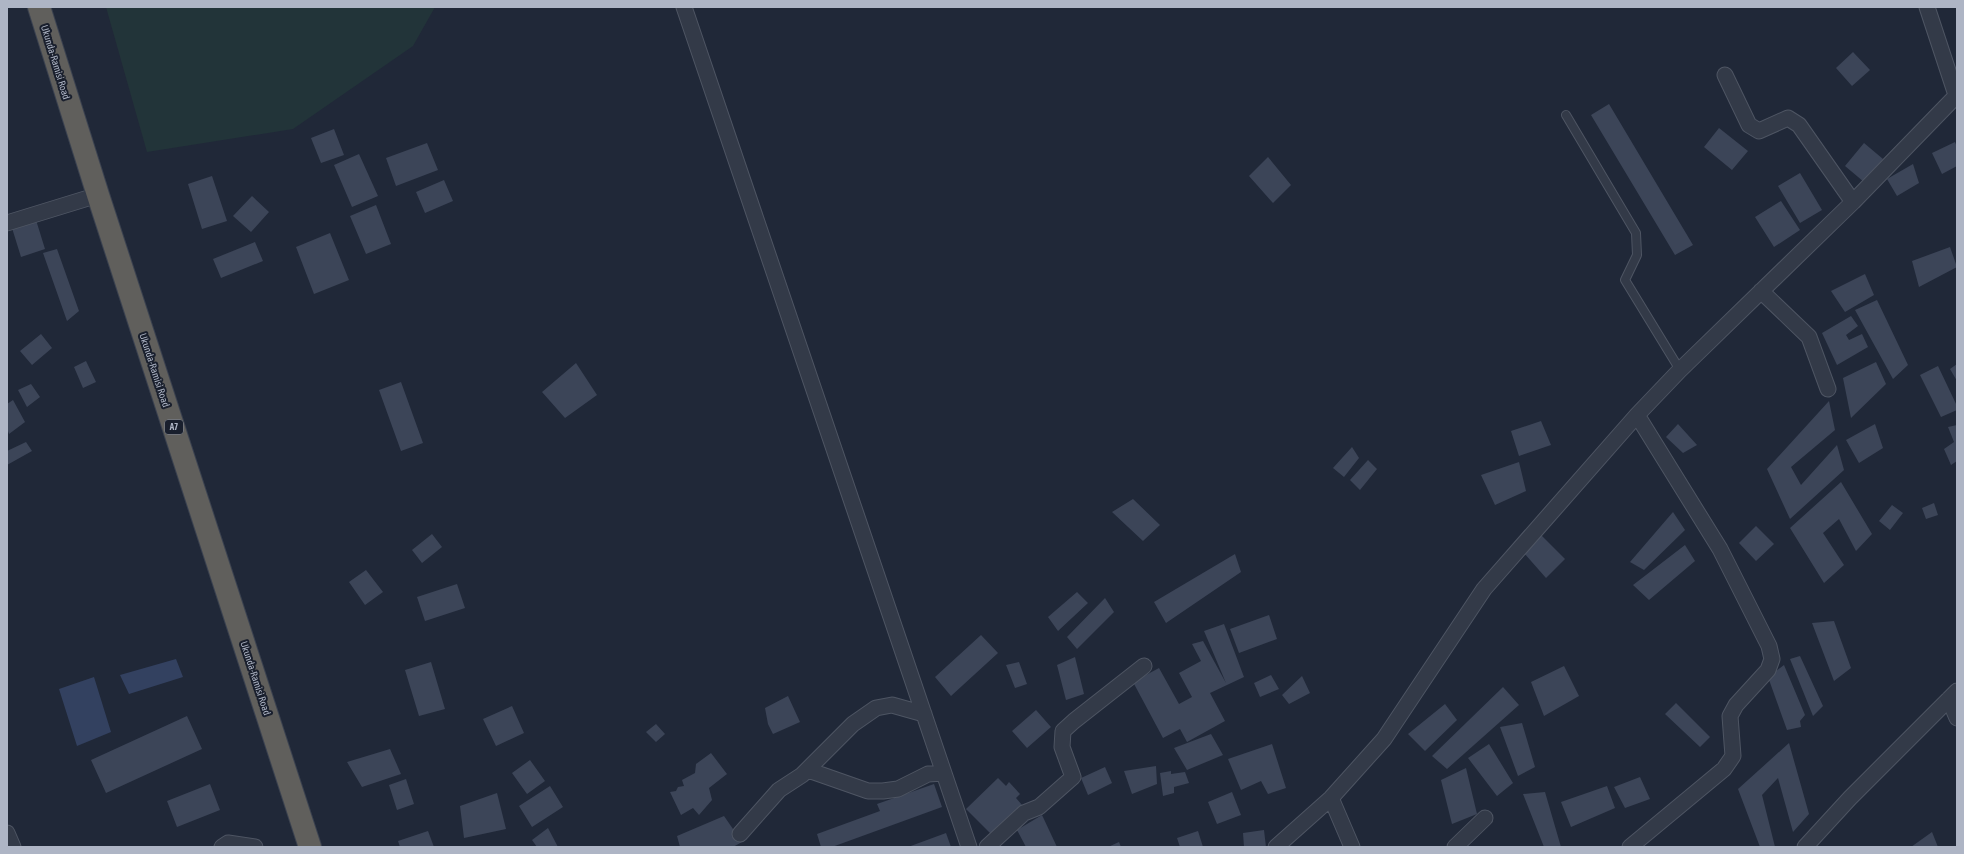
<svg xmlns="http://www.w3.org/2000/svg" width="1964" height="854" viewBox="0 0 1964 854" font-family="'Asap Condensed',sans-serif">
	<style>
		.green { fill: #223439 }
		.water { fill: #334160 }
		.building { fill: #3c4558 }
		.lines { fill: none; stroke-linecap: round; stroke-linejoin: round }
		.service-casing { stroke: #4e5563; stroke-width: 10 }
		.minor-casing { stroke: #4e5563; stroke-width: 17 }
		.trunk-casing { stroke: #3b4250; stroke-width: 24 }
		.service { stroke: #333a48; stroke-width: 8 }
		.minor { stroke: #333a48; stroke-width: 15 }
		.trunk { stroke: #605f5c; stroke-width: 22 }
		.labels { text-anchor: middle; stroke-width: 4; stroke-linejoin: round; paint-order: stroke }
		.shield { fill: #191f2d; stroke: #818897; stroke-width: 1 }
		.shield-label { font-size: 9px; font-weight: bold; fill: #aeb5c5 }
		.street-label { font-size: 10px; fill: #aeb5c5; stroke: #191f2d }
	</style>
	<rect width="100%" height="100%" fill="#202838"/>
	<path class="green" d="M106,7H435L413,46L293,129L147,152Z"/>
	<path class="water" d="M176,659L183,677L129,694L120,675Z
		M94,677L111,732L77,746L59,689Z"/>
	<path class="building" d="M1853,52L1870,70L1852,86L1836,68Z
		M1609,104L1693,245L1675,255L1591,115Z
		M1719,128L1748,151L1732,170L1704,147Z
		M334,129L344,155L321,163L311,138Z
		M1955,142L1957,147V166L1942,174L1932,153Z
		M427,143L438,170L396,186L386,158Z
		M1864,143L1883,159L1864,182L1845,166Z
		M359,154L378,196L352,207L334,165Z
		M1268,157L1291,185L1273,203L1249,176Z
		M1913,164L1919,183L1897,196L1887,179Z
		M1800,173L1822,210L1800,223L1778,186Z
		M212,176L227,221L202,229L188,184Z
		M444,180L453,201L425,213L416,192Z
		M252,196L269,212L251,232L233,216Z
		M1781,201L1800,230L1774,247L1755,217Z
		M376,205L391,244L366,254L350,216Z
		M36,220L45,249L21,257L12,228Z
		M330,233L349,280L314,294L296,247Z
		M255,242L263,261L221,278L213,259Z
		M1950,247L1957,267L1919,287L1912,261Z
		M57,249L79,311L67,321L43,253Z
		M1865,274L1874,295L1845,312L1831,291Z
		M1877,300L1908,365L1893,379L1855,310Z
		M1851,316L1858,326L1846,335L1849,340L1862,334L1868,347L1837,365L1822,333Z
		M41,334L52,348L32,365L20,351Z
		M86,361L96,382L83,388L74,367Z
		M1876,362L1886,384L1851,418L1843,378Z
		M576,363L597,395L565,418L542,392Z
		M1957,364V381L1950,369Z
		M1938,366L1957,406V410L1941,417L1920,375Z
		M401,382L423,443L401,451L379,390Z
		M31,384L40,397L27,407L18,390Z
		M13,400L25,422L9,434L7,428V404Z
		M1829,401L1835,430L1791,467L1801,485L1837,445L1844,470L1790,519L1767,469Z
		M1541,421L1551,445L1519,456L1511,431Z
		M1678,424L1697,445L1683,453L1666,437Z
		M1875,424L1883,448L1859,463L1846,440Z
		M1957,425V461L1951,465L1944,449L1954,442L1948,427Z
		M26,442L32,451L7,465V451Z
		M1352,447L1359,458L1344,477L1333,468Z
		M1368,460L1377,469L1360,490L1350,480Z
		M1519,462L1526,491L1495,505L1481,475Z
		M1841,482L1872,534L1856,551L1839,519L1823,533L1844,565L1824,583L1790,528Z
		M1133,499L1160,525L1143,541L1112,512Z
		M1934,503L1938,515L1926,519L1922,508Z
		M1892,505L1903,513L1890,530L1879,521Z
		M1673,512L1685,530L1644,570L1630,562Z
		M1756,526L1774,544L1756,561L1739,543Z
		M432,534L442,547L422,563L412,550Z
		M1541,535L1565,559L1546,578L1524,553Z
		M1685,545L1695,561L1649,600L1633,585Z
		M1235,554L1241,572L1166,623L1154,602Z
		M366,570L383,592L365,605L349,582Z
		M457,584L465,608L425,621L417,597Z
		M1077,592L1088,603L1058,631L1048,617Z
		M1105,598L1114,612L1077,649L1067,637Z
		M1269,615L1277,639L1239,653L1230,629Z
		M1834,621L1851,668L1834,681L1812,623Z
		M1224,624L1244,677L1210,693L1225,721L1187,742L1180,729L1163,738L1133,682L1159,668L1179,704L1192,697L1179,673L1201,661L1192,644L1203,641L1226,683L1204,631Z
		M981,635L998,653L951,696L935,677Z
		M1800,656L1823,706L1813,716L1790,659Z
		M1075,657L1084,694L1066,700L1057,665Z
		M431,662L445,709L419,716L405,670Z
		M1019,662L1027,684L1015,688L1006,665Z
		M1784,665L1805,715L1800,721L1801,727L1787,730L1768,677Z
		M1564,666L1579,696L1544,716L1531,682Z
		M1271,675L1279,689L1260,697L1254,683Z
		M1302,676L1310,693L1289,704L1282,695Z
		M1503,687L1519,705L1447,769L1432,756Z
		M788,696L800,722L773,734L768,724L765,708Z
		M1676,703L1710,737L1700,747L1665,714Z
		M1445,704L1457,720L1425,751L1408,734Z
		M512,706L524,733L496,746L483,719Z
		M1036,710L1051,727L1027,748L1012,731Z
		M187,716L202,749L106,793L91,760Z
		M1522,723L1535,767L1518,776L1500,727Z
		M656,724L665,734L656,742L646,732Z
		M1211,734L1223,755L1187,770L1174,748Z
		M1789,743L1809,814L1793,832L1778,778L1762,795L1775,847H1760L1738,789Z
		M1272,744L1286,788L1268,794L1261,781L1241,790L1228,759Z
		M1489,744L1513,783L1497,796L1468,758Z
		M390,749L401,774L362,787L347,762Z
		M711,753L727,774L709,788L712,800L699,815L693,808L681,815L670,792L676,791L678,787L684,786L682,780L695,773L696,764Z
		M530,760L545,781L527,794L512,773Z
		M1156,766L1157,784L1132,794L1124,771Z
		M1105,767L1112,783L1088,795L1081,778Z
		M1466,768L1477,814L1452,824L1441,780Z
		M1171,771V774L1185,772L1189,783L1174,787V793L1163,796L1160,773Z
		M1640,777L1650,799L1625,808L1614,787Z
		M998,778L1006,786L1009,782L1020,794L1016,798L1022,805L992,835L966,809Z
		M406,779L414,804L397,810L389,785Z
		M210,784L220,810L177,827L167,801Z
		M934,784L942,807L832,847H821L817,834L880,811L877,804Z
		M550,786L563,807L532,827L519,806Z
		M1607,786L1615,808L1571,827L1561,802Z
		M1232,792L1241,815L1217,824L1208,802Z
		M1545,792L1561,847H1544L1523,794Z
		M497,793L506,829L464,838L460,806Z
		M1042,815L1057,847H1026L1017,830Z
		M724,816L742,842L733,847H680L677,836Z
		M548,828L558,847H537L532,840Z
		M1264,830L1266,847H1244L1243,833Z
		M428,831L434,847H400L398,841Z
		M1198,831L1203,847H1180L1177,838Z
		M1932,832L1938,847H1911Z
		M946,833L951,847H908Z
		M1119,842L1121,847H1108Z"/>
	<g class="lines">
		<defs>
			<path id="service" d="M1566,115L1636,233L1637,255L1625,280L1680,370"/>
			<path id="minor" d="M684,7L969,847
				M1927,7L1957,98
				M1725,75L1749,125L1759,131L1788,118L1799,125L1853,202
				M7,223L98,195
				M1761,291L1809,337L1828,389
				M1949,699L1957,718
				M808,770L868,791H883L898,789L928,774L944,773
				M1331,798L1352,847
				M7,833L13,847
				M740,834L779,790L802,775L853,724L876,708L892,705L924,714
				M222,847L228,843L255,847
				M987,847L1024,813L1039,807L1073,777L1062,747L1063,731L1074,721L1144,666
				M1276,847L1331,798L1384,739L1484,589L1637,415L1680,370L1853,202L1957,95
				M1455,847L1485,818
				M1630,847L1724,769L1733,756L1730,716L1736,705L1768,670L1772,659L1769,646L1720,549L1637,415
				M1805,847L1850,798L1957,691"/>
			<path id="trunk" d="M39,7L98,195L310,847"/>
		</defs>
		<use href="#service" class="service-casing"/>
		<use href="#minor" class="minor-casing"/>
		<use href="#trunk" class="trunk-casing"/>
		<use href="#service" class="service"/>
		<use href="#minor" class="minor"/>
		<use href="#trunk" class="trunk"/>
	</g>
	<g class="labels">
		<rect class="shield" x="165" y="420" width="18" height="14" rx="3"/>
		<g class="shield-label">
			<text x="174" y="430">A7</text>
		</g>
		<g class="street-label">
			<text transform="translate(56 62) rotate(73)" y="4">Ukunda-Ramisi Road</text>
			<text transform="translate(155 370) rotate(72)" y="4">Ukunda-Ramisi Road</text>
			<text transform="translate(256 678) rotate(72)" y="4">Ukunda-Ramisi Road</text>
		</g>
	</g>
	<rect width="1964" height="854" fill="none" stroke="#aeb5c5" stroke-width="16"/>
</svg>
